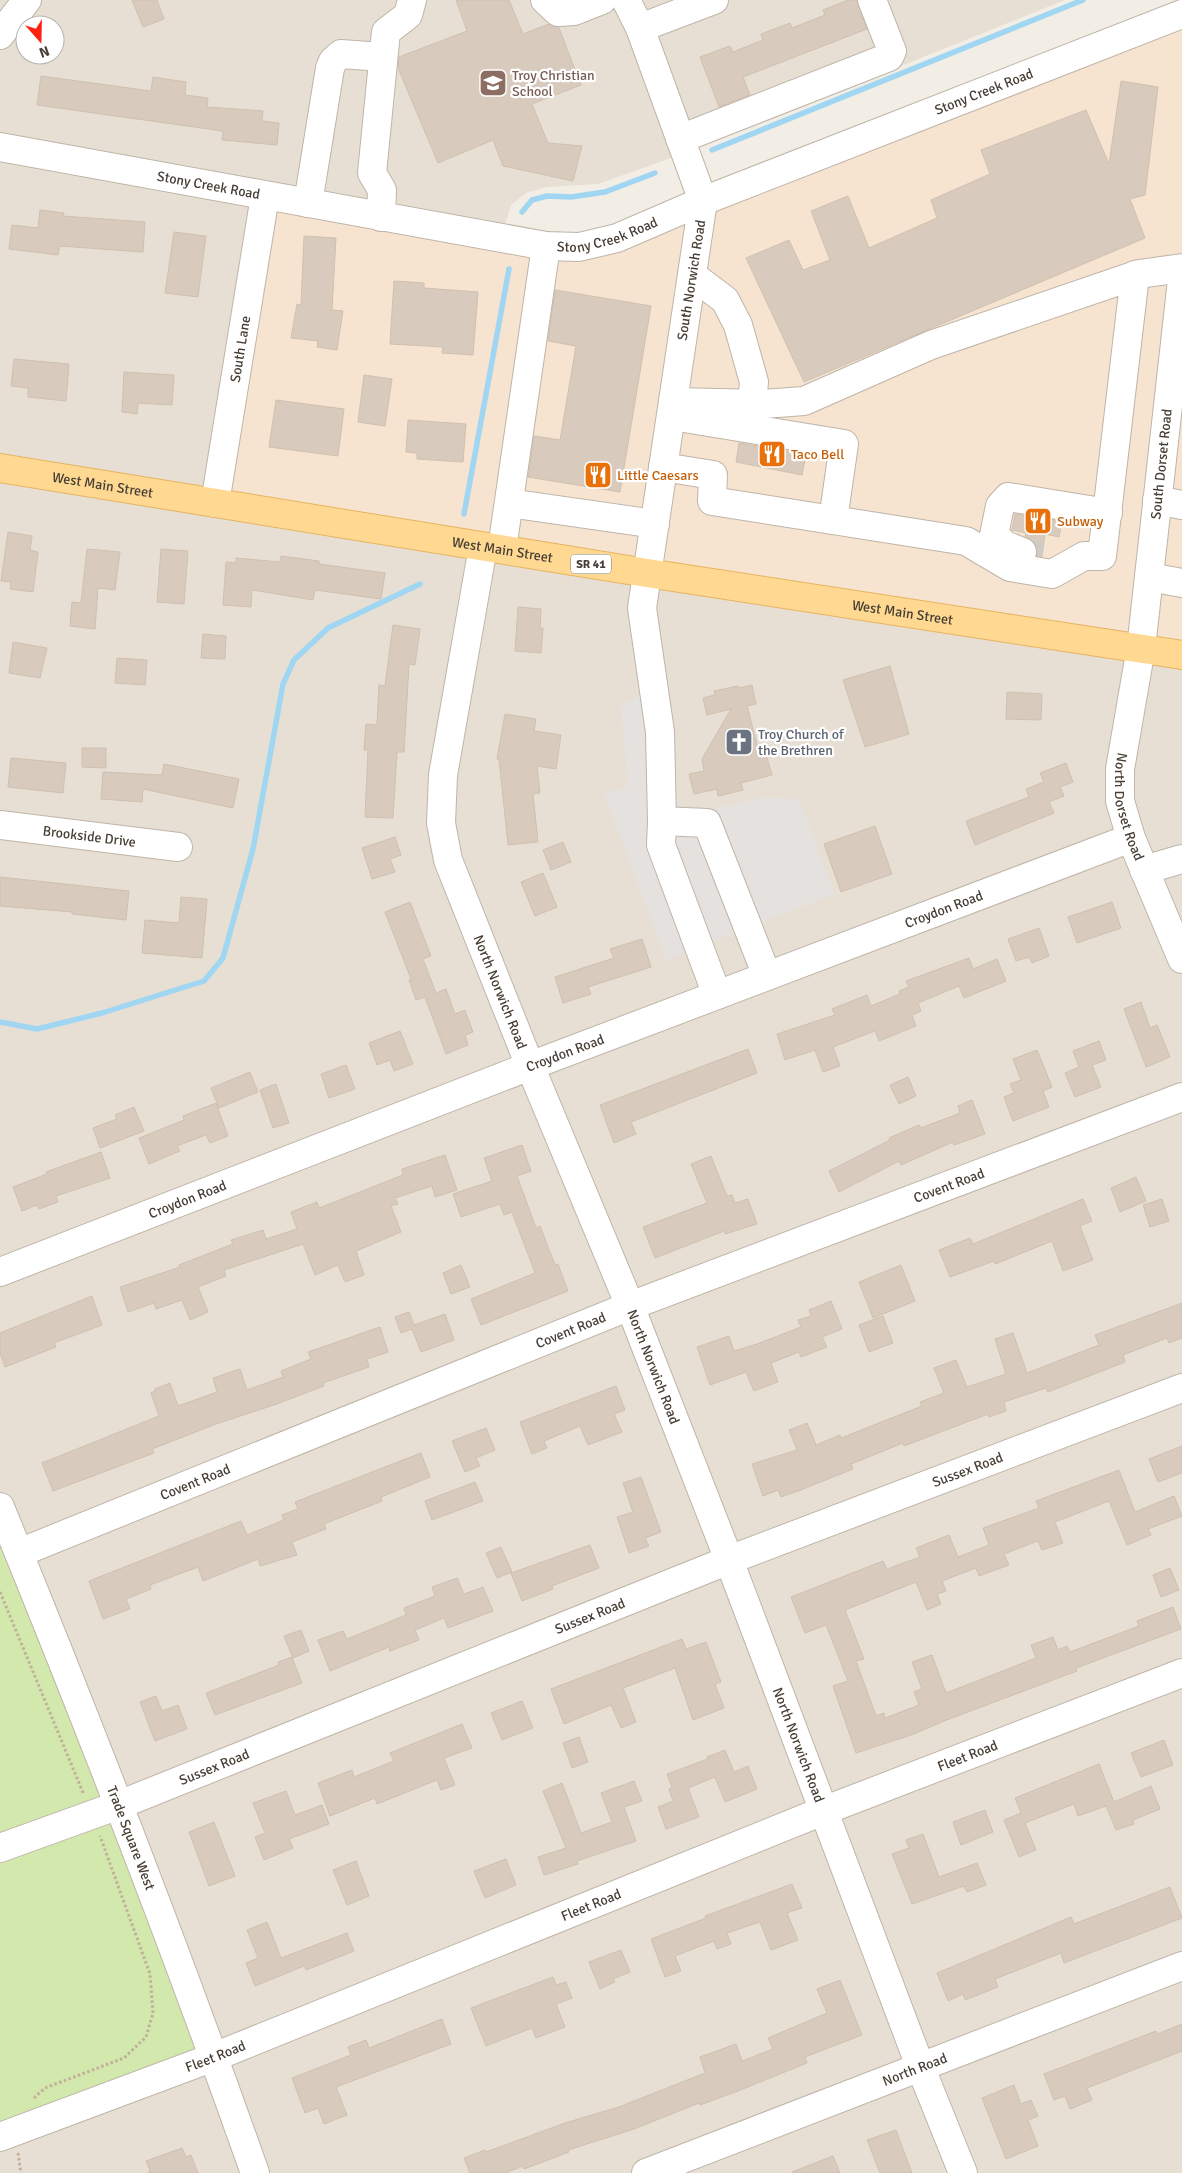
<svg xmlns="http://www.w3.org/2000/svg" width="1182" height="2173" viewBox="0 0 1182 2173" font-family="Signika,sans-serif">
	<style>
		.residential { fill: #e7dfd3; fill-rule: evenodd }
		.commercial { fill: #f6e3d0 }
		.green { fill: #d2e8ad }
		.parking { fill: #e4e1de }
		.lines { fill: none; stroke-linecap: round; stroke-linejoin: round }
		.stream { stroke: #a0d6f2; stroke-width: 5.5 }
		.building { fill: #d8cbbe; stroke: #d0c0ae }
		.minor-tunnel { stroke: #d0cbc2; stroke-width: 28; stroke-dasharray: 28 14; stroke-linecap: butt }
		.minor-casing { stroke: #bfb5a8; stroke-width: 30 }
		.major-casing { stroke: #e6b460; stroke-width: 30 }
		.path { stroke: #c1af99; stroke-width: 3; stroke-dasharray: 2.5 2.5; stroke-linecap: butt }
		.minor { stroke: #fff; stroke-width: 28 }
		.major { stroke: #ffd892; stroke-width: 28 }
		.labels { text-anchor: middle; stroke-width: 4.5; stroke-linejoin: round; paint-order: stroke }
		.shield { fill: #fff; stroke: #7e7872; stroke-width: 1 }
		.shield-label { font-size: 12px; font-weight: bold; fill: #463e35 }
		.education-label { font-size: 14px; fill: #785e54; stroke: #fff; text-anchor: start }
		.street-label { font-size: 14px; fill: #463e35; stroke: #fff }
		.food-label { font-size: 14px; fill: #c56008; stroke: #fff; text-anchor: start }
		.worship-label { font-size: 14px; fill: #5b616d; stroke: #fff; text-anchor: start }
	</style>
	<rect width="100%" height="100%" fill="#f3eee5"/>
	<path class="residential" d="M0,0H1065L685,153L598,184L547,187L526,193L511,205L501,238L1182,655V2173H0ZM25,25H55V55H25Z"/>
	<path class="commercial" d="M1182,14V655L215,503L265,196L579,247Z"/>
	<path class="green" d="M0,1507L214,2057L0,2137Z"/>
	<path class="parking" d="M643,693L681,810L692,813L766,797L799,799L835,894L666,960L604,793L628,787L621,705Z"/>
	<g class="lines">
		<path class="stream" d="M712,150L1083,0
			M522,212L532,200L547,196L571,197L605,192L655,173
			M464,514L509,269
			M0,1022L37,1029L102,1013L204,981L223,958L253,849L283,684L294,660L328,628L420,584"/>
	</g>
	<path class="building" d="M132,0H157L164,19L143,27Z
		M456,0H509L523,34L549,24L559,28L581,85L532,104L548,143L582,146L573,181L503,166L493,140L438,163L398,68L399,57L467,31Z
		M848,0H857L867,29L743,77L750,95L719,107L700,57L730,46L733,52L763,40L761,34L790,23L792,28L825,15L823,10Z
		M41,76L151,91L153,77L186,82L185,95L208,98L207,107L263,111L262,121L279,123L277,145L222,140L223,131L37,105Z
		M1121,81L1158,87L1145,195L1130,199L1145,238L804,382L746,258L789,240L803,270L830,260L811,211L848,196L869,248L937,218L931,200L990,174L981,150L1086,110L1109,164Z
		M40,210L64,213L63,216L145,222L143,252L60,246L58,255L9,249L12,225L38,228Z
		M174,232L206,236L198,297L165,293Z
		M304,236L336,238L332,310L343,311L337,350L317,347L318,341L291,338L297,304L301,305Z
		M394,281L424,283V288L478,292L473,355L442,353L443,347L390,344Z
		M555,290L651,306L620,492L528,477L534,436L560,440L576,346L548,341Z
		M14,359L69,364L66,401L28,397V388L11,386Z
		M124,372L174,375L172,405L138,403L137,414L122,412Z
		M364,375L392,379L385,426L358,422Z
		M276,400L344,409L338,456L269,447Z
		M408,420L466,424L463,462L417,459V453L406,452Z
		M739,443L806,454L802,475L736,462Z
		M1015,514L1062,521L1059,537L1045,534L1042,556H1037V549L1035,543L1025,536L1026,533L1012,530Z
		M8,532L32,536L30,550L38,552L33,592L10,589L11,582L1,581Z
		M87,549L120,552L115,590L98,588L95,629L70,626L72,602L81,603Z
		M161,549L188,551L184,604L157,602Z
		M281,556L319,561V564L385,573L381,599L315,590L313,600L252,590L251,607L223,605L226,562L236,563V558L280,562Z
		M518,607L541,609L540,628H543L541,653L515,651Z
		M393,625L420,629L415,665L409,664L404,752H397L393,818L365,817L368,750H364L366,724L377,725L379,685L385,686Z
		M203,634L226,636L225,659L201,658Z
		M13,642L47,648L40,678L9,673Z
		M117,658L147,660L145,685L115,683Z
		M890,666L909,734L865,747L843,680Z
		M752,685L756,704L747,706L760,756L766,754L772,775L741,783L743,790L718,796L717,789L694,794L689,774L704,771L702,759L731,709L707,715L703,698L715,695L714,691L738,686L739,688Z
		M1007,692L1042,694L1041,720L1006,719Z
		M505,714L536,719L534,731L561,735L556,769L537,766L540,793L533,794L538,842L508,845L499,759H497Z
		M82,748H106V768L82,767Z
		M11,758L66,763L63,793L8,787Z
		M1066,763L1073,782L1060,787L1064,796L1049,802L1054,813L975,845L966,821L1029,797L1026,789L1044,782L1040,773Z
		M164,764L239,779L233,808L143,789L142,802L101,799L103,772L162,775Z
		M875,826L892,874L841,892L824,844Z
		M395,837L401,855L390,859L395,872L372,879L362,848Z
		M563,842L571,862L551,870L543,850Z
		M543,873L557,907L535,916L521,882Z
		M0,877L129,891L126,920L72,914V912L0,906Z
		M181,897L207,899L202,958L142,953L145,920L179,923Z
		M410,902L431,956L423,959L436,993L446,989L455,1014L465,1010L473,1032L465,1035L468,1045L446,1054L425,997L416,1000L409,980L411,979L385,912Z
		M1112,902L1121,928L1077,943L1068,917Z
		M1039,928L1049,956L1032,963L1029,957L1016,961L1008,939Z
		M642,939L651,967L588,987L591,994L563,1003L555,977L614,958L610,949Z
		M969,958L973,969L997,959L1006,981L964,998L959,986L918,1003L921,1011L912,1015L916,1026L879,1041L875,1031L833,1047L840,1066L823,1072L815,1050L785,1060L777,1034L835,1015L832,1009L867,995L871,1006L900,994L899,991L909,987L906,981Z
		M1141,1002L1150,1028L1157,1025L1170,1057L1146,1067L1124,1009Z
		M400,1031L413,1064L394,1071L390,1060L377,1065L369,1043Z
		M1099,1041L1106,1060L1092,1065L1101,1087L1075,1097L1065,1073L1079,1067L1073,1051Z
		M748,1049L757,1073L631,1122L636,1134L614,1143L600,1105Z
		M1037,1050L1052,1087L1043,1091L1049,1107L1013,1121L1004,1097L1014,1093L1010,1084L1021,1080L1013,1059Z
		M346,1065L355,1089L329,1098L321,1074Z
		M250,1072L258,1092L219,1108L211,1088Z
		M908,1077L916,1096L899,1104L890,1085Z
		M276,1084L289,1123L273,1128L260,1090Z
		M972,1100L985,1134L954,1145L953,1142L901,1165L899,1161L839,1192L829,1171L890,1140L889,1138L919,1125L921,1128L960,1113L958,1106Z
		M216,1103L228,1136L210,1143L206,1135L177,1146L180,1151L149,1164L139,1138L184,1120L183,1116Z
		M134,1107L144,1131L100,1148L93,1128L117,1119L115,1115Z
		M522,1145L531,1171L517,1176L536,1228L540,1226L555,1265L558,1264L568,1291L481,1325L471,1299L535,1273L512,1212L504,1215L500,1204L461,1217L453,1194L492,1181L484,1158Z
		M101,1152L110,1178L56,1196L58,1202L39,1209L37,1205L22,1211L13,1187L47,1174L46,1172Z
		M445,1155L457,1190L435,1197L432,1186L395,1198L398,1204L391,1206L401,1232L356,1251L364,1275L345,1282L338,1265L315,1275L303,1244L224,1270L226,1276L198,1287L208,1312L190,1320L182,1300L156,1309L154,1303L128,1312L120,1287L180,1267L179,1265L233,1244L231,1240L263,1230L266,1239L297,1229L291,1212L317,1202L319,1208L403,1175L402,1169Z
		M711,1156L727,1196L732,1195L735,1203L748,1199L757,1224L725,1234L724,1231L655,1258L643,1227L707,1203L691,1164Z
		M1136,1177L1146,1201L1120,1212L1111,1188Z
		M1083,1199L1092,1221L1080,1226L1093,1260L1063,1271L1052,1241L995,1264L994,1261L950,1277L939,1250L970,1238L973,1244Z
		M1162,1199L1169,1221L1150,1227L1143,1205Z
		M461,1265L470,1287L451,1294L443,1273Z
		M901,1265L915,1301L873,1318L859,1282Z
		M92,1296L102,1325L54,1343L56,1347L5,1367L0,1353V1333Z
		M831,1301L842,1329L822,1337L827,1347L801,1357L799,1352L771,1363L778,1382L754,1391L746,1372L710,1385L697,1347L729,1336L734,1351L757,1344L801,1327L798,1320L811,1316L809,1310Z
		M1182,1303V1338L1169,1343L1167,1338L1123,1355L1125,1362L1048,1392L1046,1388L1004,1402L1006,1411L989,1417L988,1414L904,1446L903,1443L851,1464L853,1469L798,1491L781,1497L778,1490L763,1496L752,1464L797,1450L789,1430L807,1423L816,1445L840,1435L841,1438L922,1406L920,1402L944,1393L934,1368L956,1360L967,1387L1006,1374L995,1339L1013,1333L1027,1373L1099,1345L1095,1335Z
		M409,1312L414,1325L445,1314L454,1340L421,1352L412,1329L401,1333L395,1317Z
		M883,1316L893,1343L869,1352L859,1325Z
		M380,1327L388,1352L367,1359L369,1367L323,1383L324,1386L274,1405L216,1424L152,1449L154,1453L53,1491L42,1463L159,1416L151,1393L155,1391V1389L170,1383L178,1406L217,1392L213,1378L240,1369L247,1390L283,1377L281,1371L311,1359L308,1352Z
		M616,1386L625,1410L614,1414L622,1432L588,1445L580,1426L544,1441L547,1448L532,1454L520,1422Z
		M486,1428L495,1450L476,1458L480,1466L465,1472L452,1441Z
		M1182,1446V1473L1158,1482L1149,1459Z
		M421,1453L430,1477L381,1497L382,1501L324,1524L326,1529L292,1542L297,1555L260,1566L258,1559L203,1581L198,1567L150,1585L151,1589L126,1599L130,1609L103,1619L89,1581L241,1521L247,1535L284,1520L282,1515L298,1509L295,1502Z
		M1119,1470L1135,1512L1174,1496L1182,1516L1148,1529L1151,1535L1127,1545L1109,1501L1055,1522L1063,1543L1042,1550L1038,1541L1004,1554L1009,1565L979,1576L976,1568L942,1581L946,1591L937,1594L941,1604L927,1610L916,1582L845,1610L864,1659L856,1661L876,1716L884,1713L885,1718L919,1705L914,1692L922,1689L912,1662L932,1655L946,1693L1036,1658L1031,1645L1053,1637L1058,1650L1067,1646L1070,1652L1139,1626L1137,1621L1173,1607L1181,1629L1076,1668L1077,1671L944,1721L914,1734L856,1753L833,1686L848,1681L826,1625L805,1633L791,1597L883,1561L887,1569L920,1557L916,1548L949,1535L958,1557L989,1545L983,1528L1039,1508L1036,1501Z
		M641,1477L661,1532L645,1538L649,1546L629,1553L617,1517L633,1512L623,1483Z
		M475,1482L483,1501L432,1520L425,1501Z
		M590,1545L599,1568L552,1586L553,1589L522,1601L511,1573Z
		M501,1547L512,1572L497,1578L486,1553Z
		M1170,1568L1179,1590L1161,1597L1153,1575Z
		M457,1578L464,1594L483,1587L493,1611L448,1628L444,1618L415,1630L419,1640L390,1651L389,1647L330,1671L318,1640L343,1631L347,1639L406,1615L404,1608L435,1596L432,1587Z
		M301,1630L309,1651L293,1658L284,1636Z
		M682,1639L686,1649L706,1642L721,1682L715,1684L724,1708L693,1720L675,1668L623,1688L636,1722L621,1728L611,1705L564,1724L551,1689Z
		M292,1657L302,1683L215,1715L206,1693L279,1665L278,1662Z
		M156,1696L162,1711L178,1705L187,1729L155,1741L140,1702Z
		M522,1701L533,1728L502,1740L491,1713Z
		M462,1724L472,1748L444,1758L455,1785L441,1790L437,1780L377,1804L375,1798L330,1816L318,1783L352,1770L354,1777L394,1761L390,1753Z
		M579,1737L588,1762L572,1768L563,1743Z
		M1164,1740L1173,1765L1141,1777L1131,1753Z
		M725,1750L734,1772L748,1766L757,1789L725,1802L715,1777L688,1788L699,1817L666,1829L658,1807L673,1801L669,1789L672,1787L667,1774L708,1759L707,1757Z
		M1099,1764L1114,1802L1151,1786L1160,1809L1133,1820L1134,1824L1116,1830L1106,1806L1078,1816L1074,1804L1025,1823L1036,1850L1019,1857L1004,1820L1021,1813L1015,1798Z
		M634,1781L642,1801L624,1807L636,1841L577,1861L578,1864L544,1875L538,1857L566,1848L543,1791L562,1783L581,1833L612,1822L601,1793Z
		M286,1791L295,1815L322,1805L329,1824L289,1839L293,1848L264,1860L255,1837L265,1833L253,1803Z
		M985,1810L993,1832L961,1845L953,1822Z
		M214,1822L235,1876L209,1886L189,1832Z
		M923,1834L939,1877L977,1863L986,1885L967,1892L964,1886L912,1904L892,1854L909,1848L906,1840Z
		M506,1859L516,1885L485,1898L474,1871Z
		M356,1861L369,1896L347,1905L333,1870Z
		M792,1884L802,1908L787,1913L798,1940L771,1950L760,1922L727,1933L731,1944L717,1949L714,1941L675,1956L681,1971L665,1977L651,1939L706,1918L705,1916Z
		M1170,1887L1182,1918L1064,1963L1061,1953L995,1979L998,1987L965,2000L963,1994L948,2001L937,1973L1071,1917L1074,1924Z
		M267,1922L281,1958L347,1933L354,1951L306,1970L304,1966L255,1986L246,1963L258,1958L247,1930Z
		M621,1950L630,1972L613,1979L615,1982L600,1989L589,1962Z
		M553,1977L556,1985L566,1982L572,1998L556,2004L565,2027L536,2038L532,2028L486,2046L471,2008Z
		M840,1980L862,2035L805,2057L807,2063L738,2091L700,2105L699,2103L634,2129L568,2150L569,2152L524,2169L523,2166L505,2173H470L464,2158L485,2150L486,2152L565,2123L619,2107L705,2073L700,2057L736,2044L742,2061L773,2049L768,2038L827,2013L817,1989Z
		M442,2019L451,2044L336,2087L347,2115L324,2124L318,2108L305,2113L292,2078L351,2055L348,2047L366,2040L369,2048Z
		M1182,2024V2051L1087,2088L1092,2100L1070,2109L1065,2096L1054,2100L1044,2074L1156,2031L1157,2034Z
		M1014,2085L1021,2104L1031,2100L1038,2116L1028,2120L1038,2146L1006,2159L982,2098Z
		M896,2130L912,2173H880L867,2140Z
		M182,2148L186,2157L191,2155L198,2173H148L150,2170L146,2161Z
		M833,2156L840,2173H792V2172Z"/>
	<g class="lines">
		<path class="minor-tunnel" d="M1022,552L1042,556"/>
		<defs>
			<g id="minor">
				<path d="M545,0L558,12L574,11L602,0"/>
				<path d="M626,0L640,28L703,201L642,608L660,732L662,821L707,823L767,976"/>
				<path d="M640,28L714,0"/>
				<path d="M0,35L27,0"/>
				<path d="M680,139L889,57L892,51L872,0"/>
				<path id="s1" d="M0,147L546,246L579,247L617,238L703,201L1182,14"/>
				<path d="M308,203L330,68L333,61L341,54L382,57"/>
				<path d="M381,217L382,190L372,173L386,32L408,15L412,0"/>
				<path d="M692,275L725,300L738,325L754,382L752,404"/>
				<path id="s2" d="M1182,280L1141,648L1120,769V801L1131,838L1182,959"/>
				<path d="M673,402L763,404L804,401L931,345L1139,274L1182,268"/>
				<path d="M672,416L844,444L833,520"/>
				<path d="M663,467L713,475L712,501L966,541L1010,567L1052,574L1084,556H1102L1135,275"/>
				<path d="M1157,500L1182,505"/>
				<path id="s3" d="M215,503L265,196"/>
				<path d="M509,503L655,524"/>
				<path id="s4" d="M483,547L443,775L441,823L448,860L530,1066L630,1306L729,1560L920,2066L963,2173"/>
				<path d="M502,549L546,246"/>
				<path d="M1022,552L1005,545L994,535L1000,506L1008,497L1108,513"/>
				<path d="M1149,577L1182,583"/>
				<path d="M662,821L661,845L717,995"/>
				<path id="s5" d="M0,825L178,847"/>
				<path d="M1144,870L1182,859"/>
				<path id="s6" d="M0,1272L530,1066L1131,838"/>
				<path id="s7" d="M0,1507C90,1727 176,1949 255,2173"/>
				<path id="s8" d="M19,1553L630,1306L1182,1097"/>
				<path id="s9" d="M0,1848L119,1805L729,1560L1182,1388"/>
				<path id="s10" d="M0,2137L214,2057L823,1811L1182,1673"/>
				<path id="s11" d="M646,2173L1182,1966"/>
			</g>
			<g id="major">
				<path id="s12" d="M0,468L647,573L1182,655"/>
			</g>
		</defs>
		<use href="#minor" class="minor-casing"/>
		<use href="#major" class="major-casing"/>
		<path class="path" d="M0,1592L84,1795
			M34,2098L45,2088L124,2058L146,2037L153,2013L150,1974L100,1836
			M18,2153L21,2173"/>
		<use href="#minor" class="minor"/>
		<use href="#major" class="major"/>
	</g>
	<defs>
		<symbol id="school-square" viewBox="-11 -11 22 22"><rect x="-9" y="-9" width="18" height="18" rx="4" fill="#8d6e63" stroke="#fff"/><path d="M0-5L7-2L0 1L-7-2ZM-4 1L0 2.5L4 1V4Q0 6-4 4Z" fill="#fff"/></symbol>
		<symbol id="restaurant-square" viewBox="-11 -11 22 22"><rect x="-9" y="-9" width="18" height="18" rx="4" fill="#e8710a" stroke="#fff"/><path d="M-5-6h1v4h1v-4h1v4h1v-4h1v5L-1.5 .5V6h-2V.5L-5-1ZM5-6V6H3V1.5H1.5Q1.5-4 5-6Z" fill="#fff"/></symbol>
		<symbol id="church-square" viewBox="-11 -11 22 22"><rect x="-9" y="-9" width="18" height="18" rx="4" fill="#6b7280" stroke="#fff"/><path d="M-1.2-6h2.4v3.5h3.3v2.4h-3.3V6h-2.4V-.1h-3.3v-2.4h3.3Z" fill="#fff"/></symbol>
	</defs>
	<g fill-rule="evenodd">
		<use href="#school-square" x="477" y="67" width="32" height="32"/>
		<use href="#restaurant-square" x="756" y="438" width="32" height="32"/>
		<use href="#restaurant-square" x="582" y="459" width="32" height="32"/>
		<use href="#restaurant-square" x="1022" y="505" width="32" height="32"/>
		<use href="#church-square" x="723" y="726" width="32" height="32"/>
	</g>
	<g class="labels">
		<rect class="shield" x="571" y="554.5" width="40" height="19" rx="4"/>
		<g class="shield-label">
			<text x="591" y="568">SR 41</text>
		</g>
		<g class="education-label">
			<text x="512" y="80">Troy Christian<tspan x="512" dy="16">School</tspan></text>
		</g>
		<g class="street-label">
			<text dy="5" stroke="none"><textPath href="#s1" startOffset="1022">Stony Creek Road</textPath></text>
			<text dy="5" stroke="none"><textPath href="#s1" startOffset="212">Stony Creek Road</textPath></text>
			<text dy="5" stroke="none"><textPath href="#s1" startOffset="618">Stony Creek Road</textPath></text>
			<text transform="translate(691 280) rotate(-81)" y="5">South Norwich Road</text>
			<text dy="5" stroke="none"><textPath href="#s3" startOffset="156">South Lane</textPath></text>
			<text transform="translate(1161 464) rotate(-84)" y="5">South Dorset Road</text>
			<text dy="5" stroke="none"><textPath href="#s12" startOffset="104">West Main Street</textPath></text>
			<text dy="5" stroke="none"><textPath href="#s12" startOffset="509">West Main Street</textPath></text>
			<text dy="5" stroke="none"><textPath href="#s12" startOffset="914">West Main Street</textPath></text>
			<text dy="5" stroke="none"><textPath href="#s2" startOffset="532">North Dorset Road</textPath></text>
			<text dy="5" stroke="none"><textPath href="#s5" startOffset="90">Brookside Drive</textPath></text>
			<text dy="5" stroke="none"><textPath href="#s6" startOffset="1011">Croydon Road</textPath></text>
			<text dy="5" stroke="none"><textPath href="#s4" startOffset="459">North Norwich Road</textPath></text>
			<text dy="5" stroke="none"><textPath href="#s6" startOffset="606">Croydon Road</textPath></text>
			<text dy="5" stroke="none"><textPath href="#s8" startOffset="1000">Covent Road</textPath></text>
			<text dy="5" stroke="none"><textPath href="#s6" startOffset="201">Croydon Road</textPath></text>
			<text dy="5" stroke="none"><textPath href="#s8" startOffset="595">Covent Road</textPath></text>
			<text dy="5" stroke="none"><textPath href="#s4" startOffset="864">North Norwich Road</textPath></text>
			<text dy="5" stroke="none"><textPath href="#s9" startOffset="1039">Sussex Road</textPath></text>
			<text dy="5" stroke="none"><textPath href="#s8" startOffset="190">Covent Road</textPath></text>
			<text dy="5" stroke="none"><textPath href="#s9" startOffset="634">Sussex Road</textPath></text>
			<text dy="5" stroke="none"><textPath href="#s4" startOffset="1269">North Norwich Road</textPath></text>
			<text dy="5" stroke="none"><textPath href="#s10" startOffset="1040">Fleet Road</textPath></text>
			<text dy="5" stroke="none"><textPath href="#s9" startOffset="229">Sussex Road</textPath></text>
			<text dy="5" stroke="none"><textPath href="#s7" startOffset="356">Trade Square West</textPath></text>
			<text dy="5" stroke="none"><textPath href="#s10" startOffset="635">Fleet Road</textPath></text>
			<text dy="5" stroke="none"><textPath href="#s10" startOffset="230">Fleet Road</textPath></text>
			<text dy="5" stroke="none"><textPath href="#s11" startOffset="288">North Road</textPath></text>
		</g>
		<g class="food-label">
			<text x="791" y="459">Taco Bell</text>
			<text x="617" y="480">Little Caesars</text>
			<text x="1057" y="526">Subway</text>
		</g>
		<g class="worship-label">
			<text x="758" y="739">Troy Church of<tspan x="758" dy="16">the Brethren</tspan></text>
		</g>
	</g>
	<g transform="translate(40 40) rotate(160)"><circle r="24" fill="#ffffff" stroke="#b5b2ae"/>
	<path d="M0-4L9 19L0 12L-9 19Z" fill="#fe2311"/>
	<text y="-8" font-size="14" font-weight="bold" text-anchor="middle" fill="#463e35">N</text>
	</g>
</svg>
